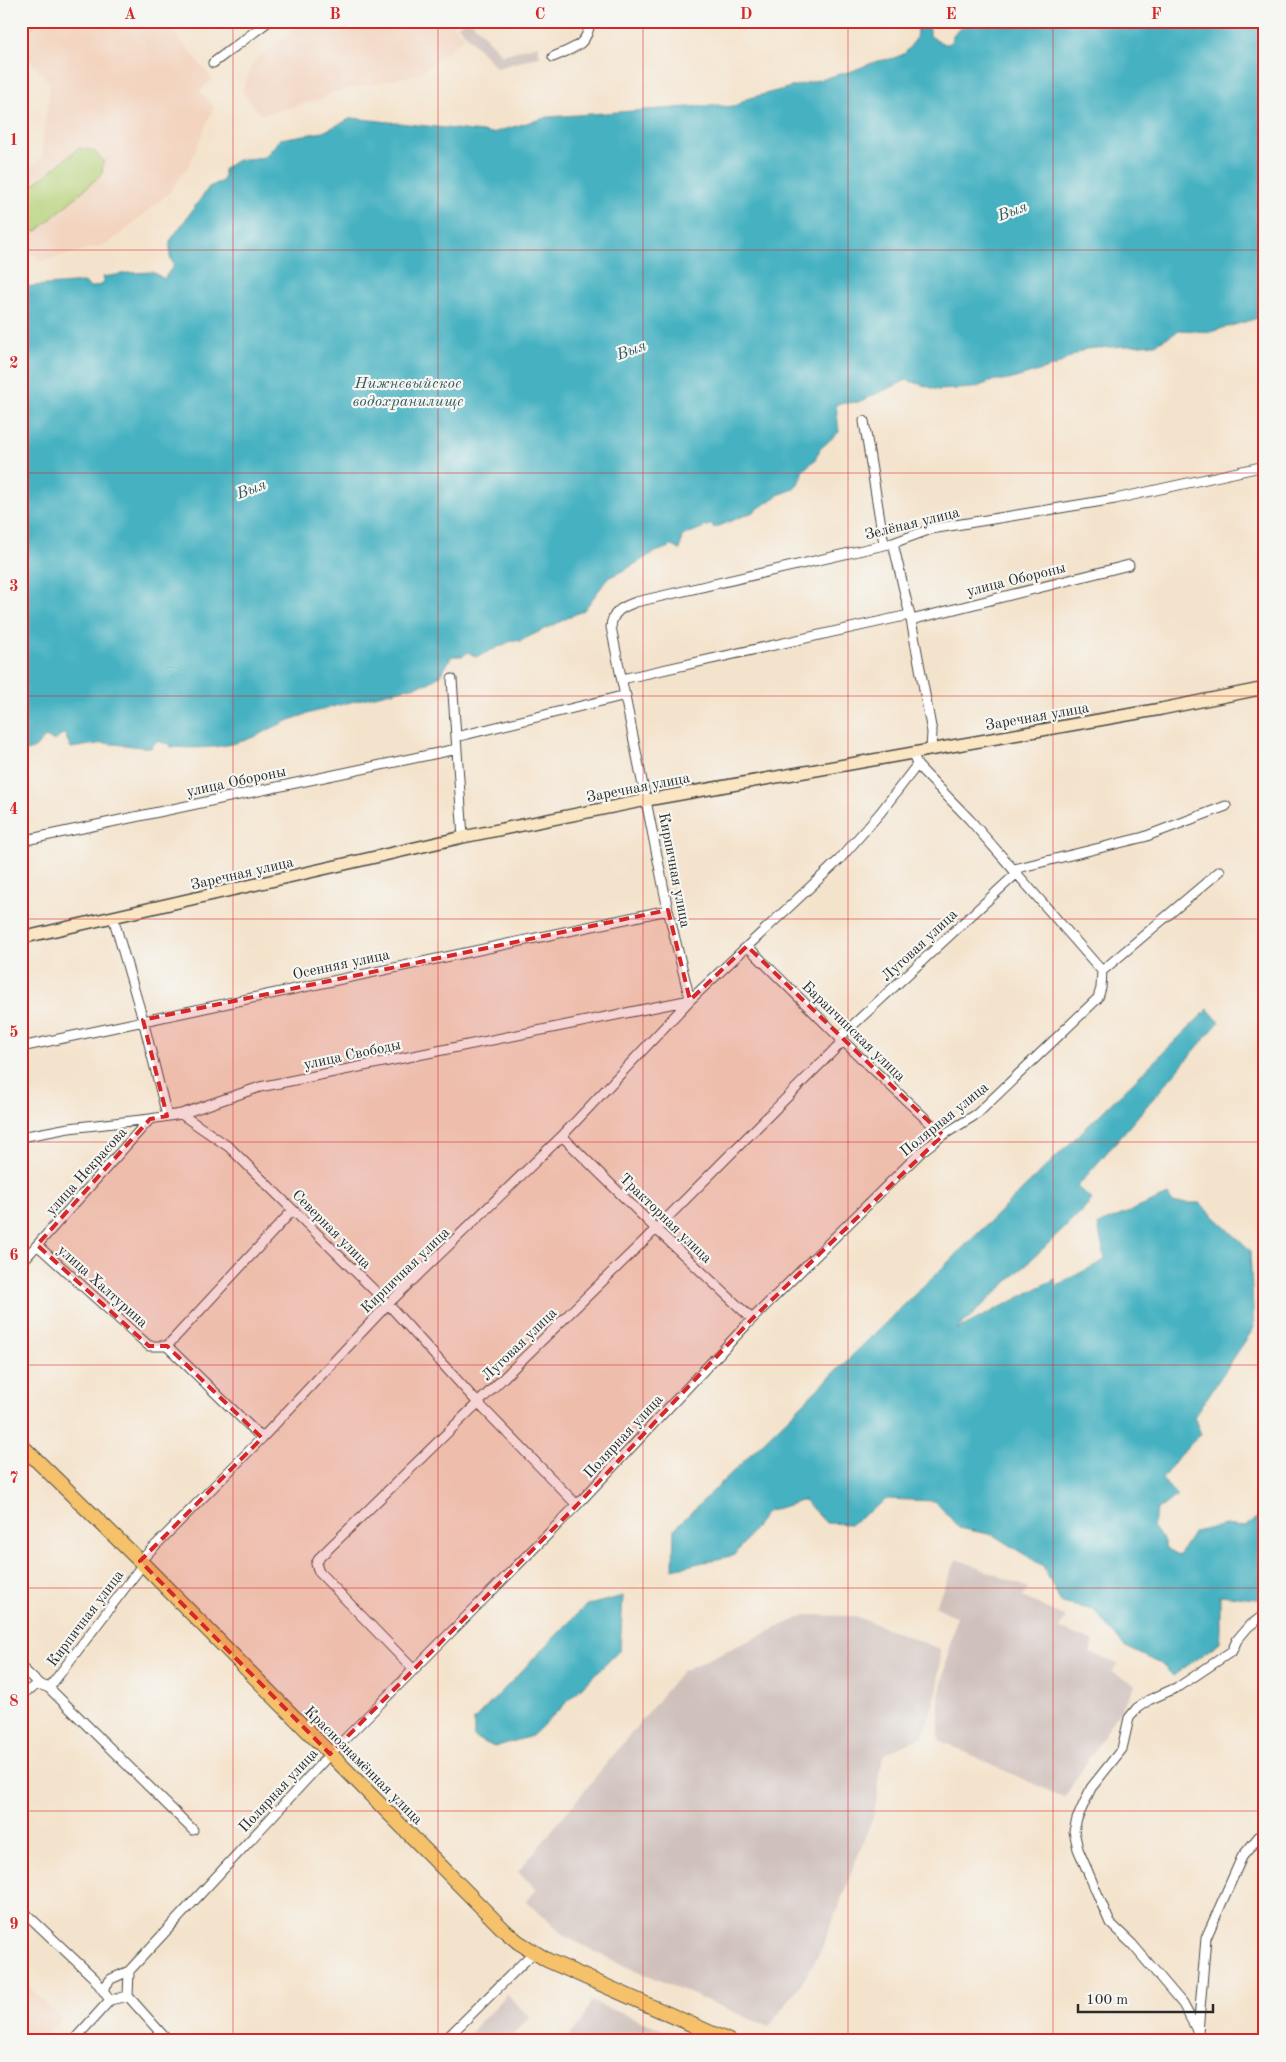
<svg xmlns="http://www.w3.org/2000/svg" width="1286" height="2062" viewBox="0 0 1286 2062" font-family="'Old Standard TT',serif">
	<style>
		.built { fill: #f3d4bf }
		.industrial { fill: #cfc0bb }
		.green { fill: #b5d177; stroke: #707e51 }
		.water { fill: #44b1c1; stroke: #386e76 }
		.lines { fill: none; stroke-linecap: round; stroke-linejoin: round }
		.street-casing { stroke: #494743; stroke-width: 11 }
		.secondary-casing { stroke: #494743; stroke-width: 14 }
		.primary-casing { stroke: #494743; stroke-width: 16 }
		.street { stroke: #fff; stroke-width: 9 }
		.secondary { stroke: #fbe6c4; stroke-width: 11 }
		.primary { stroke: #f5c16b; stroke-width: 14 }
		.marked { fill: #d62828; fill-opacity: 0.2; stroke: #d62828; stroke-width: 4; stroke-dasharray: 10 6; stroke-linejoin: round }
		.grid { fill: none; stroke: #d62828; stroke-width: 1; stroke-opacity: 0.55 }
		.labels { text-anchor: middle; stroke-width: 4.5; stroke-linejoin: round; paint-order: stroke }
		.street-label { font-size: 15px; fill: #2b2b2b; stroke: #f6f6f2 }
		.water-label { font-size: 16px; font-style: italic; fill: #345a60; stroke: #f6f6f2 }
		.neatline { fill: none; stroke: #d62828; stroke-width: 2 }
		.grid-label { font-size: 16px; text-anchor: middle; font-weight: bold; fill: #d62828 }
	</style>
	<rect width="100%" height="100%" fill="#f6f6f2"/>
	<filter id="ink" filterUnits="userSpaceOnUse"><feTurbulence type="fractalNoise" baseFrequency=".02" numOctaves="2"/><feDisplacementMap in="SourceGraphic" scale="10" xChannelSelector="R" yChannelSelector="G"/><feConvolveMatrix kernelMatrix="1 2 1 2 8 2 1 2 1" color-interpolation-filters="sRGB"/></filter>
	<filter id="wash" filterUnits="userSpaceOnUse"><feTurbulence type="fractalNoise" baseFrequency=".0096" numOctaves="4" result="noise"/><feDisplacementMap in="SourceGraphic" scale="20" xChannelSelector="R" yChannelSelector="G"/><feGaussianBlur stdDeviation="1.12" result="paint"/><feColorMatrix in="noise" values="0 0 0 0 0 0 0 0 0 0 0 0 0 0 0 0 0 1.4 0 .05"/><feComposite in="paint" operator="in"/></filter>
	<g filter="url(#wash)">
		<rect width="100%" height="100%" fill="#f4e3cc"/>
		<path class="built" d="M21,21H165L212,79L200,91L214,107L189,165L168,194L108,244L41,261L21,243V176L41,158L50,83L21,50Z
			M303,21H450L464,37L420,74L330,93L324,98L261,115L242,92L254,61Z
			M21,1984H25L62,2019L40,2041H21Z"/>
		<path class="industrial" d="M464,21H471L502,55L538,45L540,56L497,68L458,26Z
			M957,1559L1028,1588L1022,1597L1066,1617L1059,1628L1094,1642L1090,1653L1119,1664L1112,1672L1136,1685L1064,1798L939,1740V1697L956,1617L935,1606Z
			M805,1615L855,1616L940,1649L938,1689L923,1736L883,1755L874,1814L823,1946L805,1978L769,2027L607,1958L563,1935L527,1901L537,1889L518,1872L682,1671Z
			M507,1995L530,2017L507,2041H462Z
			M591,2001L691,2041H564L580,2025Z"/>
		<path class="green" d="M79,148L94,151L103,161L102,174L37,231H29L21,226V195Z"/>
		<path class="water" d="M973,21H1265V316L1210,332L1181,330L1155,344L1085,349L1055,366L1009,380H995L974,388L938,390L907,380L858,402L836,404L839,432L820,449L815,460L802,471V478L794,489L778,495L753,512L714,528L712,524L682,536L680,549L672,546L653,553L628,568L608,578L584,610L520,641L514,640L476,657L468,652L463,656H452L440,676L428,683C385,694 341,703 298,717C285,721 273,728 260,734C232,748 201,749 171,747L169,744L156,741L151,748L104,743L71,748L64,733L55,741L45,737L35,748L21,753V287L85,282L90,288L103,284V277L128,273L153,272L164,279L174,265L170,257V241L209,187L224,180V169L237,160L265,157L280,139L323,132L352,118L492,133L548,117L717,105C729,108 736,107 746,99L852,71L877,61L891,59L904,54L916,39L917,29L930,24V36L944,44L951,43C951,31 964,27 973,21Z
			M1208,1009L1219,1022L1077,1187L1092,1200L1064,1229L956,1330L1055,1279V1286L1105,1260L1098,1225L1168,1195L1173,1203H1200L1250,1250L1254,1328L1194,1417L1201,1434L1179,1456L1162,1479L1177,1496L1157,1510L1152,1527L1162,1537L1166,1548L1179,1555L1194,1532L1225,1525L1245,1527L1265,1511V1600L1220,1595V1642L1173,1676L1161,1664L1124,1646L1094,1610L1061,1603L1043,1566L993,1535L959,1528L935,1501L887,1499L851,1524L826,1523L804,1500L766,1512L735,1555L673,1569L674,1529Z
			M623,1596L620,1650L532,1736L494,1747L474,1737V1720L585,1606Z"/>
	</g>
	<g filter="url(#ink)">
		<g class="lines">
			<defs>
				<path id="street" d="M553,57C573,48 588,46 590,21
					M213,63L269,21
					M864,421L884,544
					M893,543L911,620L932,732L931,750
					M911,620L1129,565
					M452,679L463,837
					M622,679L909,615
					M456,737L626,695
					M917,765L970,820L1102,971
					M21,841L457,749
					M1014,869L1144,837L1226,806
					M113,917L143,1020L167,1116
					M747,946L843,1041L943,1135
					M840,1037L1017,873
					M21,1047L668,910
					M181,1114L229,1147L293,1210L388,1304L478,1403L577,1505
					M562,1136L656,1229L752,1319
					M21,1137L69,1128L150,1119L181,1114L260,1087L690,1000L668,910L611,627C612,612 622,607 636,602L893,543L931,529L1115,499L1265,466
					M37,1245L149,1346H167L262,1438
					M21,1263L150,1119
					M167,1346L293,1210
					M140,1561L262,1438L388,1304L562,1136L690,1000L839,860L880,813L917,765L913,753
					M21,1667L39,1684L49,1688L193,1830
					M414,1670L319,1572L316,1564L320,1557L656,1229L843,1041
					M49,1688L143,1564
					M21,1694L39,1684
					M21,1909L94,1978L110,2000
					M103,1989L111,1979L129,1971
					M128,1996L168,2041
					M1198,2032L1183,2004L1132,1944L1110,1923L1078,1849L1074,1831L1077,1819L1091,1788L1122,1749L1129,1718L1137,1708L1149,1700L1180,1686L1232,1651L1237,1640L1248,1627L1265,1614
					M73,2041L110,2000L128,1996L129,1971L330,1754L577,1505L752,1319L921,1152L943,1135L977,1114L1098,998L1101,988L1102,971L1220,871
					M444,2041L534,1952
					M1195,2041L1198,2032L1206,1938L1242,1857L1265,1829"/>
				<path id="secondary" d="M21,938L463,837L647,800L1161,709L1265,688"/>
				<path id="primary" d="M21,1445L140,1561L504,1930L518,1942L547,1960L729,2041"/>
			</defs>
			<use href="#street" class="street-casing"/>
			<use href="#secondary" class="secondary-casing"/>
			<use href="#primary" class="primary-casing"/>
			<use href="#street" class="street"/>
			<use href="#secondary" class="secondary"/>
			<use href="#primary" class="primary"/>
		</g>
	</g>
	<path class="marked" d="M668,910L690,1000L747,946L943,1135L752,1319L577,1505L330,1754L140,1561L262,1438L167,1346H149L37,1245L150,1119L167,1116L143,1020Z"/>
	<path class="grid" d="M233,21V2041M438,21V2041M643,21V2041M848,21V2041M1053,21V2041M21,250H1265M21,473H1265M21,696H1265M21,919H1265M21,1142H1265M21,1365H1265M21,1588H1265M21,1811H1265"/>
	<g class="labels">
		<g class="street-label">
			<text transform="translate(912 523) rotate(-14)" y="5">Зелёная улица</text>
			<text transform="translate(1016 579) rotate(-14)" y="5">улица Обороны</text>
			<text transform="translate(1037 716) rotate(-10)" y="5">Заречная улица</text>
			<text transform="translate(236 781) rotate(-12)" y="5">улица Обороны</text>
			<text transform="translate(638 787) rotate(-11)" y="5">Заречная улица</text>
			<text transform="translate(675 870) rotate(79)" y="5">Кирпичная улица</text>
			<text transform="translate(242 873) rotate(-13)" y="5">Заречная улица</text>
			<text transform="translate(919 945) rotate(-43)" y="5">Луговая улица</text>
			<text transform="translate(341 964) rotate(-12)" y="5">Осенняя улица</text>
			<text transform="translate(854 1031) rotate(44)" y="5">Баранчинская улица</text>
			<text transform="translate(352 1054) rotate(-12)" y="5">улица Свободы</text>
			<text transform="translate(944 1119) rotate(-39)" y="5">Полярная улица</text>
			<text transform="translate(86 1171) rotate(-48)" y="5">улица Некрасова</text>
			<text transform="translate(666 1218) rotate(44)" y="5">Тракторная улица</text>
			<text transform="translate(332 1229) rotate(45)" y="5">Северная улица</text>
			<text transform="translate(405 1270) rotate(-44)" y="5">Кирпичная улица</text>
			<text transform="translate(103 1286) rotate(42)" y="5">улица Халтурина</text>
			<text transform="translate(519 1344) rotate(-44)" y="5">Луговая улица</text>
			<text transform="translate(623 1436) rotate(-47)" y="5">Полярная улица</text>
			<text transform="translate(85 1618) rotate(-53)" y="5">Кирпичная улица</text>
			<text transform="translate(364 1765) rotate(45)" y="5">Краснознамённая улица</text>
			<text transform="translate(278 1790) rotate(-47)" y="5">Полярная улица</text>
		</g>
		<g class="water-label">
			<text transform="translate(1012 210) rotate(-20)" y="6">Выя</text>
			<text transform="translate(631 349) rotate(-20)" y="6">Выя</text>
			<text x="408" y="388">Нижневыйское<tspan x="408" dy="18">водохранилище</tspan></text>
			<text transform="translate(251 488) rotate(-20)" y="6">Выя</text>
		</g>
	</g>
	<rect width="1286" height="2062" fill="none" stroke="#f6f6f2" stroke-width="55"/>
	<path d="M1078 2004v8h135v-8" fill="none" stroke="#2b2b2b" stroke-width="2.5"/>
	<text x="1086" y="2004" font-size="15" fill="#2b2b2b" stroke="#f6f6f2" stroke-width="4" paint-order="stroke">100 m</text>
	<rect x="28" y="28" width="1230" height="2006" class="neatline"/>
	<g class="grid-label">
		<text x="130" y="19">A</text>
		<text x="335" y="19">B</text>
		<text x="540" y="19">C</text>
		<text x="746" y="19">D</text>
		<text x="951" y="19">E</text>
		<text x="1156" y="19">F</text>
		<text x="14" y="145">1</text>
		<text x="14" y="368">2</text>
		<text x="14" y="591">3</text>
		<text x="14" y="814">4</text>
		<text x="14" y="1037">5</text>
		<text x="14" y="1260">6</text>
		<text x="14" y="1483">7</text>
		<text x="14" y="1706">8</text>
		<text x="14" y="1929">9</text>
	</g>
</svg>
